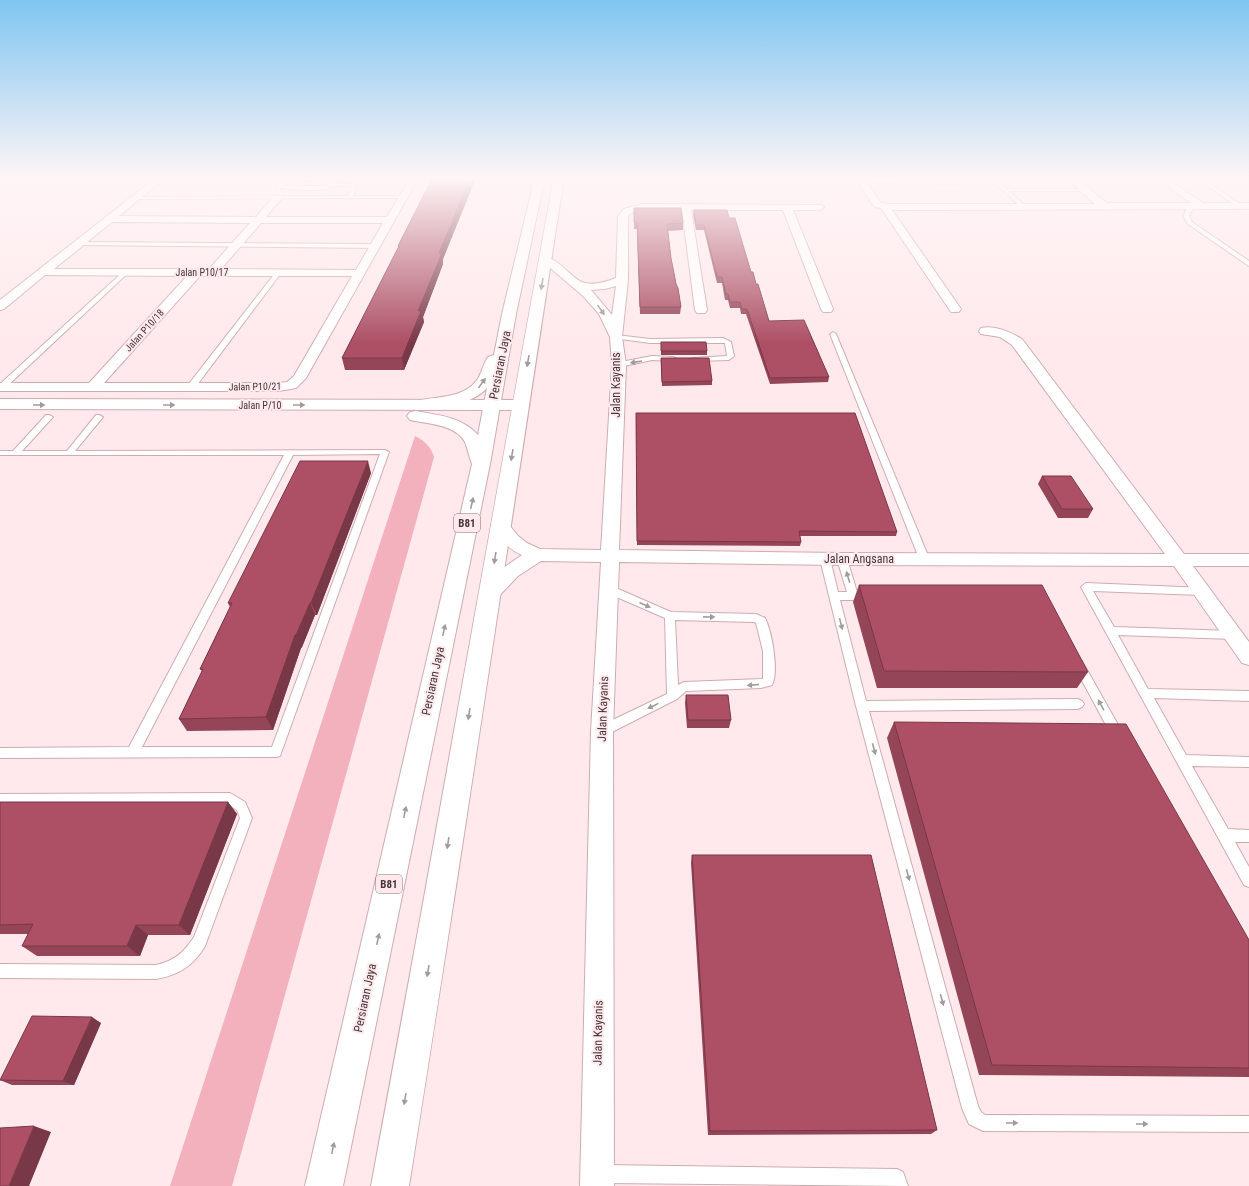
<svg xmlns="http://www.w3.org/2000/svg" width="1249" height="1186" viewBox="0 0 1249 1186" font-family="'Roboto Condensed',sans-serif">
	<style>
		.green { fill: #f3b1bd }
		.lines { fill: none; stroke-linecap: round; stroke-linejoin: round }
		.service-casing { stroke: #cfacb2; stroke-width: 2 }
		.minor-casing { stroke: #cfacb2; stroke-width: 2 }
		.tertiary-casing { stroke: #cfacb2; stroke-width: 2 }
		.primary-casing { stroke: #cfacb2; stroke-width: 2 }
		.motorway-casing { stroke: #cfacb2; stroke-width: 2 }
		.service { fill: #fff; fill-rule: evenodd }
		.minor { fill: #fff; fill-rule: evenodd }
		.tertiary { fill: #fff; fill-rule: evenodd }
		.primary { fill: #fff; fill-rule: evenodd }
		.motorway { fill: #fff; fill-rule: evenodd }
		.wall { fill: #954558 }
		.shaded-wall { fill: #793847 }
		.building { fill: #ad5066; stroke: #793847 }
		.oneway { fill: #a29b9c }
		.labels { text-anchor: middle; stroke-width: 4; stroke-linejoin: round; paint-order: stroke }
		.far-street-label { font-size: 10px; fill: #453739; stroke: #ffe9ec }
		.shield { fill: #ffe9ec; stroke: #7d6c6f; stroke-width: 1 }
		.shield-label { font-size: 11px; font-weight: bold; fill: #453739 }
		.street-label { font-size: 12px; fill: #453739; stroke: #ffe9ec }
	</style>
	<rect width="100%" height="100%" fill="#ffe9ec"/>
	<path class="green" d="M415,436C424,440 431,447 434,457L232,1186H170Z"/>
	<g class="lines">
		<defs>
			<path id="service" d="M989,177H993L1006,189H1086L1088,190L1086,191H1009L1025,206L1026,207L1023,209Z
				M1195,177H1200L1243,206L1238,207Z
				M329,178L334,179V183L357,185L353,196H404L406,197L404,198L136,199L134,198L136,197L348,196L352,186H332C325,193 289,189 278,188L276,187L287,179ZM288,181L329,180V181L327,186H283Z
				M1189,205L1194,206L1189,216L1192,222L1249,261V266L1188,224L1183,216Z
				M78,242L376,244L379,246L376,248L76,245V243Z
				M124,271L129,272L4,389H0V384Z
				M276,272L281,273L194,389H188V385Z
				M833,332L836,334L929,558L927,560L924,561L919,558L830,334Z
				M616,335L650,339L723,338L731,342L734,356L729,360L695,361L691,359L693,358L727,356L725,343H650L614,338V336Z
				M652,356L673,357L677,359L673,361L652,360L619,367L615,365L616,363Z
				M46,415H49L53,417L22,451H67L96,415H99L103,417L75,451L385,450L389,452L280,756L276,757L0,758V748L129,747L284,455H0V451H13ZM380,454L272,747H142L293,455Z
				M825,556L830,559L838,592H847L837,559L842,556L847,559L857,592L872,593L873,596L872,599L868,600H840L866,701L1078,699L1082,701L1084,704L1082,707L1078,709L869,711L978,1106L981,1112L985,1115L1249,1116V1132L983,1131L969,1124L962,1108L856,706L820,559Z
				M1086,583L1205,588L1206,591L1205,594L1201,595L1093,591L1114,627L1233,631L1237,632L1238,635L1237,638L1233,639L1118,635L1148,689L1249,691V701L1154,698L1186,755L1249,757V767L1192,766L1228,829L1249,830V842H1235L1249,867V887L1244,885L1081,587Z
				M609,585L671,612L756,614L765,618C772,632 779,671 772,685L761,688L686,691L677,699L606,735L602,736L598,735L596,731L598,727L667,694L665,618L605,592L604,589ZM675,620L754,622L756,623L763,651V679L684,682L678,685Z
				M1078,660L1082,661L1121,730L1123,734L1121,738L1117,739L1113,738L1073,664L1074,661Z
				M230,793L245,802L252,818L205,946C193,966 179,975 156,979L0,978V964L156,965C175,961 184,952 194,937L240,818L237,810L229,805L0,806V794Z
				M602,1165L897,1169L903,1172L908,1186L602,1183L596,1180L593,1174L596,1168Z"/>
			<path id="minor" d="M157,177H166L119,216L256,217L274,196L277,195L282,198L266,217H387L411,177H419L306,378L296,388L279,391H0V383H89L187,276L45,275L4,309L0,310V300ZM112,222L250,223L209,269H54ZM261,223H383L356,270L221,269ZM200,276H352L294,376L287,382L279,383H104Z
				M855,177L959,178L964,181L959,184L867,183L881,203L891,204H1095L1065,177H1074L1107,203H1191L1155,177H1165L1203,203H1249V209L892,210L961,309L959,312H951L881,208L875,207L872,204Z
				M642,204L822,205L824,207L822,209L819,210H793L833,309L831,312H823L821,309L783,210H691L707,310L705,313H697L695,310L682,210C669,210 636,206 628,216V280L622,337L626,365L619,550L842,553L1165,554L1012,345L1000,337L981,334L979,331L981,328C995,325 1010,332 1022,339L1184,554H1249V566H1193L1249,642V665L1242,663L1174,566L842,565L619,562L613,731L614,1186H580L591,731L601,562L541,561L518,576L496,599L489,601L482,599L479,594L499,571L522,555C508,549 499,539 491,525L494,521L500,519L506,521L518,536L527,543L540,549L601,550L612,365L610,337L599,314L583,296L541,260L542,258C557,254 573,282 585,283C596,285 606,282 616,278L618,216L624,209ZM616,286L612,315L591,290L605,289Z"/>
			<path id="tertiary" d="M0,399L521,400L527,401L529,405L527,409L521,410L0,409Z"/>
			<path id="primary" d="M535,177H545L516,314L490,464L343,1186H305L472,464C469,457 468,449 465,442C455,424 428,424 410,420L407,416L410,412L416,411C438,415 462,417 478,435L487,388C474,403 435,413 416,409L414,405L416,401C437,396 463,399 477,380C482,373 483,364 488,357L494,355L502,314Z
				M554,177H564C512,513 463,850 409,1186H371C434,850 492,513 554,177Z"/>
			<path id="motorway" d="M529,177H539L542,189L541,191H533Z"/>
		</defs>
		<use href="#service" class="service-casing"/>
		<use href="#minor" class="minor-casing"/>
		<use href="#tertiary" class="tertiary-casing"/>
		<use href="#primary" class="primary-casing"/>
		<use href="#motorway" class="motorway-casing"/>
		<use href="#service" class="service"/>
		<use href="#minor" class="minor"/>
		<use href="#tertiary" class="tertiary"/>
		<use href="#primary" class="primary"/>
		<use href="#motorway" class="motorway"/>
	</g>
	<path class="wall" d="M433,177H475V180L443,259V264L423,317L424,322L404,370H345L342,358L398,248V246Z
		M634,208L683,223V230L668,231L671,258L681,307L680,314H640L637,229H634Z
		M694,210L729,218L756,284L769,321L829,377L828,382L770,384L746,314H741L740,308H730L728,300H725L722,283H717L704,230H696L693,215Z
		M661,342L707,351V355H661Z
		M661,358L712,381V385L662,386Z
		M636,413L897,532L896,536H800L801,542L800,546L637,545Z
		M371,473L317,615H315L302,647L301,648L273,730L187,731L179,719L202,671L200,669L230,607L228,603Z
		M1042,476L1093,509L1088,518H1058L1038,484Z
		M859,585L1088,672L1077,688H877L853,602Z
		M686,695L731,720L729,728H687L685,703Z
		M894,722L1249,940V1077L979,1075L887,738Z
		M0,802H228L237,814L190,935H148L140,956H37L22,946L28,934H0Z
		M692,855L937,1130L931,1134L708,1135L691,863Z
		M101,1023L74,1085H12L0,1080Z"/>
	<path class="shaded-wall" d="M471,177H475V180L443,259V264L423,317L424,322L404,370L402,358L418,311L439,253Z
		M368,461L371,473L317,615L311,603Z
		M310,603L315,615L302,647L301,648L273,730L266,717L295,635Z
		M228,802L237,814L190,935L179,925Z
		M136,925L148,935L140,956L127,946Z
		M92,1017L101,1023L74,1085L63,1081Z
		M34,1126L51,1132L29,1186H9Z"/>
	<path class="building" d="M433,177H471L439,253H442L418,311H421L402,358H342L399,246H398Z
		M634,208H681L683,223L667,224L671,258L676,284L678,288L681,307H640L637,222H634Z
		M694,210H727L729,218H735L751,272H753L756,284H758L769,321L804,320L829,377L770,378L747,309H742L740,302H730L728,294H726L722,277H717L704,225H696Z
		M661,342H706L707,351H661Z
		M661,358H709L712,381L662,382Z
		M636,413H855L897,532L799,531L801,542L637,541Z
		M300,461H368L311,603H310L296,635H295L266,717L179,719L203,669H200L232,603H228Z
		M1042,476H1071L1093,509H1062Z
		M859,585H1042L1088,672L884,671Z
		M686,695H728L731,720H688Z
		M894,722L1126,724L1249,940V1068L992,1065Z
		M0,802H228L179,925H136L127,946H22L33,924L0,925Z
		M692,855H871L937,1130L710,1131Z
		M32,1016L92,1017L63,1081L0,1080Z
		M34,1126L9,1186H0V1128Z"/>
	<defs><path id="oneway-solid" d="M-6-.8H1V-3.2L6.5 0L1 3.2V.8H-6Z"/></defs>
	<g class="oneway">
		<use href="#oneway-solid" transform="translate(542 284) rotate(100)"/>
		<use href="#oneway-solid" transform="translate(601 310) rotate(55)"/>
		<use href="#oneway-solid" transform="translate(528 361) rotate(100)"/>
		<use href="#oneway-solid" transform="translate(636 362) rotate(171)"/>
		<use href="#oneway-solid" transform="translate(482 383) rotate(-54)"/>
		<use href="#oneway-solid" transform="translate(39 405)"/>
		<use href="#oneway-solid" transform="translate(169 405)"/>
		<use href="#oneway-solid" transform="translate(299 405)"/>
		<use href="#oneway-solid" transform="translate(512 455) rotate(100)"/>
		<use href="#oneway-solid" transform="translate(472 503) rotate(-77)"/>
		<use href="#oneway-solid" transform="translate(495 558) rotate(99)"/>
		<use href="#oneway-solid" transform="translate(848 577) rotate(-107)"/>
		<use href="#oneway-solid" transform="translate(645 605) rotate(24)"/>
		<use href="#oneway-solid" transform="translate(709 617) rotate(1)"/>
		<use href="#oneway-solid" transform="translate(841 624) rotate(76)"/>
		<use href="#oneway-solid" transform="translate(444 630) rotate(-78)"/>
		<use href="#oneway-solid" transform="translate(753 685) rotate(175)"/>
		<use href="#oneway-solid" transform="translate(1101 705) rotate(-119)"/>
		<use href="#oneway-solid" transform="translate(653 706) rotate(154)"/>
		<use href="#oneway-solid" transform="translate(469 714) rotate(99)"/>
		<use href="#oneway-solid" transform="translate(874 749) rotate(75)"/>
		<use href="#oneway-solid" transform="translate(405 812) rotate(-78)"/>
		<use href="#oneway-solid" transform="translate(448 843) rotate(99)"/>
		<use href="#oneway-solid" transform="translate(908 875) rotate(75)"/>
		<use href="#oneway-solid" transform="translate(378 939) rotate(-78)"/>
		<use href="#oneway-solid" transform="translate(428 971) rotate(100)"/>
		<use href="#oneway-solid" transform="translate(942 1000) rotate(75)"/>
		<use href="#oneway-solid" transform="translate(405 1099) rotate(100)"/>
		<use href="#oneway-solid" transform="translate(1012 1123)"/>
		<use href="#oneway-solid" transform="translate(1142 1124)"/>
		<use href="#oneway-solid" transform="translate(333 1148) rotate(-78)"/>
	</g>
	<linearGradient id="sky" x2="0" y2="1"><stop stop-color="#7fc5f1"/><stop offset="0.52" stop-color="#fff5f6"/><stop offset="1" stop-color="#fff5f6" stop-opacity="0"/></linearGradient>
	<rect width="1249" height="343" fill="url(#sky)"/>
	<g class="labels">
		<g class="far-street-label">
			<text x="202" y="276">Jalan P10/17</text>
			<text transform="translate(144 330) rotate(-48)" y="4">Jalan P10/18</text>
			<text transform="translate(255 386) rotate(-1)" y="4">Jalan P10/21</text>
			<text x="260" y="409">Jalan P/10</text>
		</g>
		<g class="shield">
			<rect x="454" y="514" width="26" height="18" rx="3"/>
			<rect x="376" y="875" width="26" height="18" rx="3"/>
		</g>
		<g class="shield-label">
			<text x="467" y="527">B81</text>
			<text x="389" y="888">B81</text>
		</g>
		<g class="street-label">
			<text transform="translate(500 365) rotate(-79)" y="4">Persiaran Jaya</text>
			<text transform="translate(616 385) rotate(-90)" y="4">Jalan Kayanis</text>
			<text x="859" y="563">Jalan Angsana</text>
			<text transform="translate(433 681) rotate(-78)" y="4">Persiaran Jaya</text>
			<text transform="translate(603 709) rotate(-88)" y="4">Jalan Kayanis</text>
			<text transform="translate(365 998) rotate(-78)" y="4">Persiaran Jaya</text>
			<text transform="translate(598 1033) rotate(-89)" y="4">Jalan Kayanis</text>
		</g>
	</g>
</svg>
